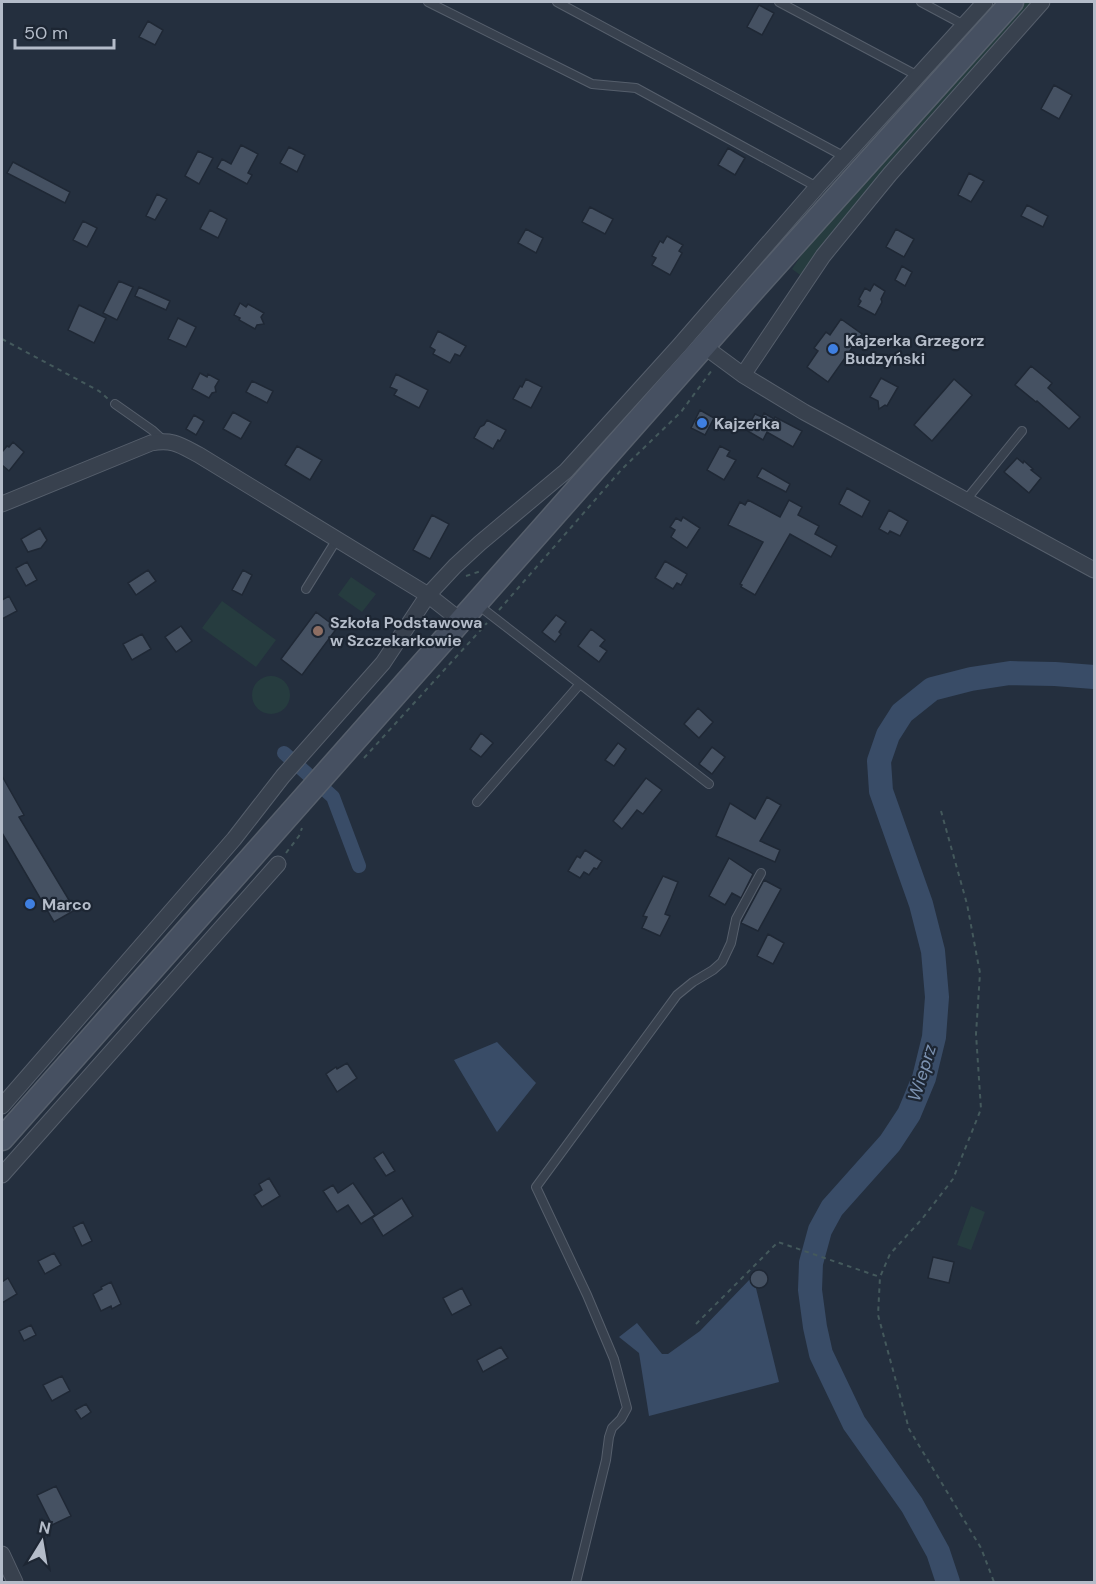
<svg xmlns="http://www.w3.org/2000/svg" width="1096" height="1584" viewBox="0 0 1096 1584" font-family="'DM Sans',sans-serif">
	<style>
		.green { fill: #263c3f }
		.water { fill: #394c67 }
		.lines { fill: none; stroke-linecap: round; stroke-linejoin: round }
		.canal { stroke: #394c67; stroke-width: 14 }
		.river { stroke: #394c67; stroke-width: 24 }
		.building { fill: #455162; stroke: #1f2835; stroke-width: 1.5 }
		.service-casing { stroke: #565f6c; stroke-width: 10 }
		.minor-casing { stroke: #565f6c; stroke-width: 17 }
		.secondary-casing { stroke: #565f6c; stroke-width: 25 }
		.path { stroke: #44595c; stroke-width: 2; stroke-dasharray: 4.5 4.5; stroke-linecap: butt }
		.service { stroke: #38414e; stroke-width: 8 }
		.minor { stroke: #38414e; stroke-width: 15 }
		.secondary { stroke: #465061; stroke-width: 22 }
		.shop-dot { fill: #3f7fe0; stroke: #1d2633; stroke-width: 2 }
		.education-dot { fill: #8d6e63; stroke: #1d2633; stroke-width: 2 }
		.labels { text-anchor: middle; stroke-width: 4.5; stroke-linejoin: round; paint-order: stroke }
		.poi-label { font-size: 16px; font-weight: bold; fill: #b4bcc9; stroke: #1d2633; text-anchor: start }
		.water-label { font-size: 18px; font-style: italic; fill: #7c92b1; stroke: #1d2633 }
	</style>
	<rect width="100%" height="100%" fill="#242f3e"/>
	<path class="green" d="M1025,2H1034L886,167L822,245L803,277L792,269L811,241Z
		M351,577L376,594L362,612L338,595Z
		M222,601L276,640L256,667L202,628Z
		M252 695a19 19 0 1 1 38 0a19 19 0 1 1-38 0Z
		M971,1206L985,1212L971,1250L957,1245Z"/>
	<path class="water" d="M497,1042L536,1083L497,1132L454,1060Z
		M753,1276L779,1382L649,1416L639,1353L619,1337L637,1323L662,1354H668L700,1331Z"/>
	<g class="lines">
		<path class="canal" d="M284,753L333,797L359,866"/>
		<path class="river" d="M948,1582L938,1552L912,1505L854,1423L821,1354L815,1327L810,1290L811,1263L820,1230L832,1208L890,1143L909,1114L924,1078L934,1037L937,997L933,951L921,904L881,791L879,761L888,735L902,713L932,689L971,679L1010,673L1055,674L1094,677"/>
	</g>
	<path class="building" d="M759,5L774,13L762,35L747,27Z
		M148,21L163,30L155,45L139,37Z
		M1054,85L1072,95L1059,119L1041,109Z
		M241,145L258,154L248,173L252,175L247,184L217,168L222,159L231,164Z
		M289,147L305,155L297,172L280,163Z
		M728,148L745,158L735,175L718,165Z
		M198,151L213,158L199,184L185,176Z
		M13,162L70,192L65,203L7,173Z
		M969,173L984,181L971,202L958,195Z
		M157,194L167,199L155,220L146,216Z
		M1027,205L1048,216L1043,227L1021,216Z
		M590,207L613,219L605,234L582,222Z
		M210,210L227,219L218,238L200,229Z
		M83,221L97,228L87,247L73,240Z
		M526,229L543,238L536,253L518,243Z
		M896,229L914,239L904,257L886,247Z
		M667,236L683,245L679,251L682,253L670,275L652,265L656,258L652,256L660,241L663,243Z
		M902,266L912,272L905,286L895,280Z
		M119,281L133,287L117,320L103,313Z
		M874,284L885,291L881,299L882,302L875,315L858,306L861,301L859,299L865,288L870,291Z
		M139,287L170,301L166,310L135,296Z
		M240,303L246,307L248,304L264,313L261,317L264,324L257,325L255,329L239,320L240,318L234,315Z
		M79,305L106,318L94,343L68,330Z
		M178,318L196,327L186,347L168,339Z
		M841,319L862,334L828,382L807,367L818,351L814,348L826,332L830,335Z
		M438,331L466,346L460,356L455,354L450,363L433,354L435,350L430,347Z
		M1031,366L1052,383L1048,388L1080,417L1069,429L1037,401L1036,402L1015,385Z
		M200,373L207,377L208,374L219,380L215,387L216,392L212,393L209,398L192,389Z
		M396,374L428,390L419,408L394,395L397,390L390,387Z
		M881,378L898,387L887,406L885,405L879,409L878,401L870,397Z
		M526,379L542,387L531,408L513,399L520,386L522,387Z
		M954,379L972,395L932,441L914,425Z
		M252,381L273,391L267,403L246,392Z
		M700,410L714,418L705,435L691,428Z
		M233,412L251,422L241,439L223,429Z
		M764,413L774,419L775,417L802,431L793,447L767,432L763,440L746,430L755,414L762,417Z
		M194,415L204,421L196,435L186,429Z
		M487,420L506,430L500,441L498,440L493,449L474,438L480,427L484,425Z
		M13,442L24,452L9,471L2,465V452L7,446L9,447Z
		M297,446L322,460L310,480L285,465Z
		M720,446L730,451L727,456L736,460L724,480L707,470Z
		M1017,458L1023,463L1024,461L1033,469L1031,470L1041,478L1029,493L1004,472Z
		M762,468L790,484L786,492L757,477Z
		M847,488L870,501L862,517L839,504Z
		M748,500L780,517L789,500L802,507L798,515L819,526L815,534L837,546L831,557L790,534L755,595L741,587L742,585L740,584L763,542L728,525L740,502L745,505Z
		M889,510L908,521L900,536L890,531L888,534L879,529Z
		M432,515L449,524L430,559L413,550Z
		M683,517L700,528L687,548L671,537L675,530L670,527L676,518L681,521Z
		M40,528L47,540L41,548L28,552L21,539Z
		M665,561L687,574L681,585L677,583L673,589L655,578Z
		M27,562L37,580L26,586L16,568Z
		M148,570L156,581L136,595L128,583Z
		M243,570L252,575L242,595L232,590Z
		M9,596L17,611L2,619V600Z
		M316,612L337,628L302,675L281,659Z
		M556,615L566,622L559,632L561,634L555,642L542,632Z
		M181,626L192,641L176,652L165,637Z
		M591,629L605,640L600,646L607,651L599,662L578,646Z
		M142,634L151,649L132,660L123,644Z
		M698,708L713,722L699,738L684,724Z
		M481,733L493,743L481,757L470,749Z
		M618,743L626,749L614,766L605,760Z
		M712,747L725,757L712,774L699,764Z
		M2,776L24,815L19,817L75,910L54,922L2,833Z
		M646,778L662,790L643,814L637,810L622,829L613,821Z
		M767,797L781,805L760,841L780,850L775,862L716,836L730,803L755,819Z
		M585,850L602,861L597,869L594,868L589,875L584,872L580,878L568,871L577,856L580,858Z
		M729,858L753,874L741,898L732,893L725,905L709,896Z
		M663,876L678,882L665,914L670,916L660,936L642,928L647,917L643,916Z
		M764,880L781,889L758,931L741,923Z
		M768,934L784,943L773,964L757,956Z
		M347,1063L357,1078L337,1092L326,1074L336,1067L337,1069Z
		M383,1152L395,1171L386,1176L374,1158Z
		M269,1178L280,1196L262,1207L254,1195L262,1190L259,1184Z
		M353,1183L375,1215L361,1224L348,1205L337,1212L323,1191L333,1185L338,1193Z
		M402,1198L413,1216L383,1236L372,1218Z
		M83,1222L92,1241L82,1246L73,1227Z
		M54,1253L61,1265L45,1274L38,1261Z
		M933,1257L954,1262L949,1283L928,1278Z
		M750 1279a9 9 0 1 1 18 0a9 9 0 1 1-18 0Z
		M8,1278L17,1294L2,1303V1282Z
		M111,1282L121,1304L112,1309L111,1306L101,1311L93,1294L102,1289L101,1287Z
		M462,1288L471,1305L452,1315L443,1298Z
		M31,1325L36,1335L24,1341L19,1331Z
		M501,1347L508,1358L483,1372L477,1360Z
		M62,1376L70,1391L52,1401L43,1385Z
		M86,1404L91,1412L81,1419L75,1410Z
		M56,1486L71,1516L52,1525L37,1495Z"/>
	<g class="lines">
		<defs>
			<path id="service" d="M428,2L592,84L636,88L817,187
				M557,2L845,157
				M779,2L918,76
				M921,2L964,25
				M115,404L152,430L163,440
				M966,500L1022,431
				M306,589L337,539
				M478,605L709,784
				M477,802L580,684
				M576,1582L606,1460L609,1437L612,1428L621,1419L627,1408L614,1359L587,1295L536,1187L677,995L693,982L713,970L722,962L731,943L736,919L761,873"/>
			<path id="minor" d="M705,347L743,375L804,412L1094,570
				M743,375L823,256L890,174L1042,2
				M2,504L151,443C173,439 180,445 199,455L428,595L461,621
				M2,1106L234,839L283,776L383,663L428,595L455,566L480,543L566,471L679,346L817,187L985,2
				M2,1175L278,864
				M2,1554L15,1582"/>
			<path id="secondary" d="M2,1139L758,285L1012,2"/>
		</defs>
		<use href="#service" class="service-casing"/>
		<use href="#minor" class="minor-casing"/>
		<use href="#secondary" class="secondary-casing"/>
		<path class="path" d="M2,339L99,391L108,399
			M466,576L481,571
			M499,610L622,469L681,412L712,370
			M364,758L487,623
			M941,811L967,904L980,973L976,1034L981,1109L953,1179L922,1219L890,1254L880,1277L878,1315L909,1429L981,1548L994,1582
			M286,853L299,836L302,828
			M696,1324L778,1242L880,1277"/>
		<use href="#service" class="service"/>
		<use href="#minor" class="minor"/>
		<use href="#secondary" class="secondary"/>
	</g>
	<g class="shop-dot">
		<circle cx="833" cy="349" r="6"/>
		<circle cx="702" cy="423" r="6"/>
		<circle cx="30" cy="904" r="6"/>
	</g>
	<circle class="education-dot" cx="318" cy="631" r="6"/>
	<g class="labels">
		<g class="poi-label">
			<text x="845" y="346">Kajzerka Grzegorz<tspan x="845" dy="18">Budzyński</tspan></text>
			<text x="714" y="429">Kajzerka</text>
			<text x="330" y="628">Szkoła Podstawowa<tspan x="330" dy="18">w Szczekarkowie</tspan></text>
			<text x="42" y="910">Marco</text>
		</g>
		<g class="water-label">
			<text transform="translate(922 1073) rotate(-73)" y="6">Wieprz</text>
		</g>
	</g>
	<rect width="1096" height="1584" fill="none" stroke="#b4bcc9" stroke-width="6"/>
	<g transform="translate(42 1542) rotate(11)" stroke="#1d2633" stroke-width="4.5" paint-order="stroke">
	<path d="M0-4.5L10 22L0 15L-10 22Z" fill="#b4bcc9"/>
	<text y="-9" font-size="16" font-weight="bold" text-anchor="middle" fill="#b4bcc9">N</text>
	</g>
	<path d="M15 39v9h99v-9" fill="none" stroke="#b4bcc9" stroke-width="3"/>
	<text x="24" y="39" font-size="18" fill="#b4bcc9" stroke="#1d2633" stroke-width="4.5" paint-order="stroke">50 m</text>
</svg>
